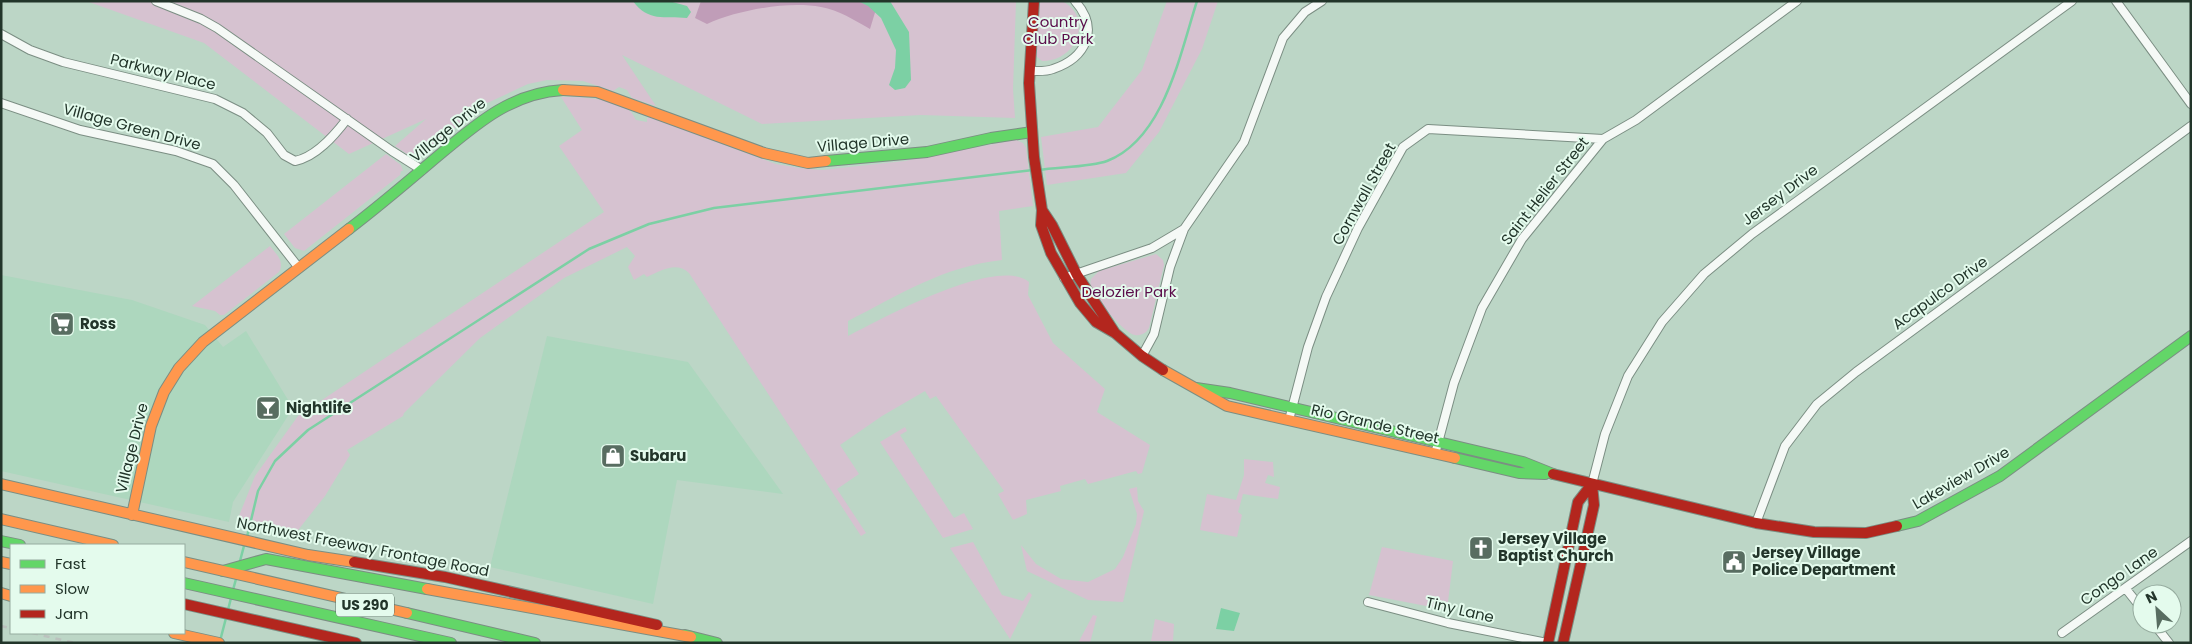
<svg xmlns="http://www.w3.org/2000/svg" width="2192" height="644" viewBox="0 0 2192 644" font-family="Poppins,sans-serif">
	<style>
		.built { fill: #add7be }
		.green { fill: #d6c2d0 }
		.forest { fill: #c09db8 }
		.water { fill: #7cd0a4 }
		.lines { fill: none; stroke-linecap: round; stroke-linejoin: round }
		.stream { stroke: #7cd0a4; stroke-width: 2.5 }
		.street-casing { stroke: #7b8e83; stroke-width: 10 }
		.fast-casing { stroke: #7b8e83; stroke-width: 12 }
		.slow-casing { stroke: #7b8e83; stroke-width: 12 }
		.jam-casing { stroke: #7b8e83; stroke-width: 12 }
		.street { stroke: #f5f9f6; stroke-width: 8 }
		.fast { stroke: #63d668; stroke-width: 10 }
		.slow { stroke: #ff974d; stroke-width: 10 }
		.jam { stroke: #b3261e; stroke-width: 10 }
		.rail { stroke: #bbc2be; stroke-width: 2.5; stroke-dasharray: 6 6; stroke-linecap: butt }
		.labels { text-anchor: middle; stroke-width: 4; stroke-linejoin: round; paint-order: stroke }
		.shield { fill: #e4fbed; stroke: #5c7064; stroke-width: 1 }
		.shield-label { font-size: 14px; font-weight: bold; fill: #22352a }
		.park-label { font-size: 15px; fill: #5b0d4b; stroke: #e4fbed }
		.street-label { font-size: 15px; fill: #22352a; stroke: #e4fbed }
		.poi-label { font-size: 15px; font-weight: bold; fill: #22352a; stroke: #e4fbed; text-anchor: start }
	</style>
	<rect width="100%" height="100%" fill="#bcd6c6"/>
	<path class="built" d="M1,275L132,300L205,325L223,347L246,331L293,408L233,502L229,522L1,471Z
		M547,336L688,362L783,494L677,480L653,604L490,567Z"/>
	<path class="green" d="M86,1H1016L1013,89L1015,118L921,115L762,124L622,55L656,106L632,98L627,90L619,87L613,91L583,81L547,80L528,84L483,105L416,160L395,146L426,119L349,154L204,43Z
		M1041,1H1062C1095,18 1076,62 1042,61L1036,56L1038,9Z
		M1167,1H1218L1202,49L1159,132L1126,173L1047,185L1041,137L1098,127L1142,70Z
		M561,97C580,97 613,98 629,110C632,112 634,117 636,120L647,122V118L650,117L776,164L800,168L822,170L905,161L1016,140L1023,143L1026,148L1033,206L999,211L1002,260C944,266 899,295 848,321V336C881,319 997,255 1029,282L1028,295L1053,343L1105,389L1097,412L1150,445L1142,473L1138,474L1136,471L1088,484L1085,479L1060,486L1061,491L1026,500L1027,514L1013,520L998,494L1004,491L936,396L930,399L925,391L882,416L840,445L859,474L837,489L866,533L861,536L689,273C676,261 661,271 647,277L644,274L634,280L628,267L635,256L627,247L564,278L480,338L404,413L403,416L347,450L350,455L325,496L295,534L237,521L255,476L298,416L604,212L559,146L582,130Z
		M386,154L401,165L403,171H401L400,175L304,251L295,248L284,234Z
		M270,246C276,254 285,261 279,272L224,315H220L215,311L192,306Z
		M1156,254L1163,260L1164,265L1149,328L1146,332C1143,334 1139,336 1135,335C1125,334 1097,300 1092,290C1090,287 1090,283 1091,279L1099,271Z
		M905,427L907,431L900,435L954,518L964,513L973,529L943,538L880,442Z
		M1244,459L1273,462L1274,477L1268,475L1265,483L1280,487L1278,499L1243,494L1238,512L1242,515L1237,537L1200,530L1207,494L1236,500L1244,475Z
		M1137,487L1138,501L1144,511L1123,602L1088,600L1027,571L1021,545L1036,564L1061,579L1088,582L1115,569L1123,557L1136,524L1137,514L1129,489Z
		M973,542L1002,595L1023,601L1029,592L1032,595L1010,639L950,548Z
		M1382,547L1453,561L1447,610L1369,595Z
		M1093,615L1097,616L1090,643H1078Z
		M1155,619L1174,624L1173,641H1151Z"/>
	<path class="forest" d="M701,1H870L877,6L870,29C854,20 839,10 821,7C787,1 738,10 707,24L695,18Z"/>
	<path class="water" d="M633,1H669L687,6L691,12L687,18C664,16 648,22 633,1Z
		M858,1H890L909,32L911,80L905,88L895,90L889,85L895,68L896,50L881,18L868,6Z
		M1221,608L1240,613L1234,631L1216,629Z"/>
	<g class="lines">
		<path class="stream" d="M1039,170C1057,167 1091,167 1107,161C1164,139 1180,54 1197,1
			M247,537L258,491L275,461L308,430L589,249L649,224L714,208L1033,170
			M240,561L245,542
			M233,590L236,579
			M228,610L231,598
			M220,641L226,618"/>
		<defs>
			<path id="street" d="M156,1L201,19L217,28L392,151L422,170
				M2116,1L2191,104
				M1,34L30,50L63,62L215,99L243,113L267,133L284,155L295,161C316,157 334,136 347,119
				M1029,71C1037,71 1046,72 1053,69C1086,58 1100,29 1075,1
				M1,103L80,130L176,151L213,164L234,185L299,268
				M1064,278L1152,248L1184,229L1244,142L1283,38L1305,12L1322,1
				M1142,356L1154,334L1170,267L1184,229
				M1289,420L1308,347L1326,297L1358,228L1403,147L1428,129L1603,139
				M1435,454L1454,383L1482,308L1522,239L1603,139L1636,120L1797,1
				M1592,484L1605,434L1628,376L1662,322L1704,274L1752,234L2072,1
				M1756,523L1785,446L1817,404L1856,372L2191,126
				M2126,589L2142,609
				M1368,602L1448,623L1547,643
				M2154,624L2169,643
				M2062,633L2191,541"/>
			<path id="fast" d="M826,161L927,152L991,138L1032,132
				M349,229C378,207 405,184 432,161C472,128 508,93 563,90
				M1196,388L1230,393L1523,462L1553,474
				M1455,458L1519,473L1545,474
				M1897,526L1918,521L2000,476L2191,336
				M1,541L20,545
				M223,571L266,559L427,589
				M184,583L451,643
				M407,613L535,643
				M685,635L717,643"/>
			<path id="slow" d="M563,90L597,92L764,153L808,163L826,161
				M1163,370L1227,406L1455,458
				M1,484L308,555L354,562
				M132,515L151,426L164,392L179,368L203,342L349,229
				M1,519L113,545
				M1,562L11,564
				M184,562L407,613
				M427,589L691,637
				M1,593L11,596
				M174,633L219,643"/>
			<path id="jam" d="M1034,1L1029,83L1034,157L1042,210L1041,225L1051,253L1080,303L1096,322L1115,333L1142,356L1163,370
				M1042,210L1052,225L1077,275L1115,333
				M1553,474L1756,523L1814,532L1866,533L1897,526
				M354,562L445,577L657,625
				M184,604L356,643
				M1548,643L1578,502L1592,484
				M1563,643L1594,505L1592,484"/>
		</defs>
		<use href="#street" class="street-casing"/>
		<use href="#fast" class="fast-casing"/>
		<use href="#slow" class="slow-casing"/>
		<use href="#jam" class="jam-casing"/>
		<use href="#street" class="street"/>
		<use href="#fast" class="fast"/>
		<use href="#slow" class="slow"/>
		<use href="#jam" class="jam"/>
		<path class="rail" d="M1,626L11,628
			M32,633L75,643"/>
	</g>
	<defs>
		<symbol id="supermarket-square" viewBox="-11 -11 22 22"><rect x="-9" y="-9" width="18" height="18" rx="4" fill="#586d61" stroke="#e4fbed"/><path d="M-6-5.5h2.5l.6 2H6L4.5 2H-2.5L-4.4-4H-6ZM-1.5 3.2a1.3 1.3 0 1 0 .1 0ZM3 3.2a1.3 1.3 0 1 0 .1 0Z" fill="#fff"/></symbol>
		<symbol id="bar-square" viewBox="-11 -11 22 22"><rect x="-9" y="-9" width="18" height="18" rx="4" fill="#586d61" stroke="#e4fbed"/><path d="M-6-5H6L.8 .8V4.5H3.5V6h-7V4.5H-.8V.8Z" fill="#fff"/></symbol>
		<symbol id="shop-square" viewBox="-11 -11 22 22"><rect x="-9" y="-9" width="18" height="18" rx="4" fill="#586d61" stroke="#e4fbed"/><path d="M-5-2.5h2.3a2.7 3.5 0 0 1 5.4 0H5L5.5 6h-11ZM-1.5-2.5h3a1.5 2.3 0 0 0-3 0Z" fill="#fff"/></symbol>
		<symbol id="church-square" viewBox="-11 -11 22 22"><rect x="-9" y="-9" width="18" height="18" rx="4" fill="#586d61" stroke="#e4fbed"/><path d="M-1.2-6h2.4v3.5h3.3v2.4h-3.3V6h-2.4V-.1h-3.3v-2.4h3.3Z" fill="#fff"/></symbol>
		<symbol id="civic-square" viewBox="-11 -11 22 22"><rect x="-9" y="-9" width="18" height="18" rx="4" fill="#586d61" stroke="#e4fbed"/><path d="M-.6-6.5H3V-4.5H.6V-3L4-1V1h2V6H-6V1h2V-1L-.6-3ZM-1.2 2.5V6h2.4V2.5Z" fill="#fff"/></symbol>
	</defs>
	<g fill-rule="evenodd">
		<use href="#supermarket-square" x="48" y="310" width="28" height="28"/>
		<use href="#bar-square" x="254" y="394" width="28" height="28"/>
		<use href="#shop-square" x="599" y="442" width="28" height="28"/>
		<use href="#church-square" x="1467" y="534" width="28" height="28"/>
		<use href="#civic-square" x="1720" y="548" width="28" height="28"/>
	</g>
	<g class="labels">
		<rect class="shield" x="336" y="593.5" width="58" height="23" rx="4"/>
		<g class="shield-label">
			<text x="365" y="610">US 290</text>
		</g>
		<g class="park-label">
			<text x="1058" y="27">Country<tspan x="1058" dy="17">Club Park</tspan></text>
			<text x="1129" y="297">Delozier Park</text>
		</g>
		<g class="street-label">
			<text transform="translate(163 72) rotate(14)" y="5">Parkway Place</text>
			<text transform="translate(132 127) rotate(15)" y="5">Village Green Drive</text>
			<text transform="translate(448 130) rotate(-39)" y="5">Village Drive</text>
			<text transform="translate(863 143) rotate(-5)" y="5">Village Drive</text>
			<text transform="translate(1545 191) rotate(-52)" y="5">Saint Helier Street</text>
			<text transform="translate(1364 194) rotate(-61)" y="5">Cornwall Street</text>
			<text transform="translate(1780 195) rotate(-37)" y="5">Jersey Drive</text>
			<text transform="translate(1940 293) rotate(-36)" y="5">Acapulco Drive</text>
			<text transform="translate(1375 424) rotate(13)" y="5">Rio Grande Street</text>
			<text transform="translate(132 448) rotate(-76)" y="5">Village Drive</text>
			<text transform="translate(1961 478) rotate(-30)" y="5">Lakeview Drive</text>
			<text transform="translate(363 547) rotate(11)" y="5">Northwest Freeway Frontage Road</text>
			<text transform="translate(2119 576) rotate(-35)" y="5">Congo Lane</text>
			<text transform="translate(1460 610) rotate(13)" y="5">Tiny Lane</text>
		</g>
		<g class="poi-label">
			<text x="80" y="329">Ross</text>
			<text x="286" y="413">Nightlife</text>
			<text x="630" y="461">Subaru</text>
			<text x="1498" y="544">Jersey Village<tspan x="1498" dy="17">Baptist Church</tspan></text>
			<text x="1752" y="558">Jersey Village<tspan x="1752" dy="17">Police Department</tspan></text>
		</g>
	</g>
	<rect width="2192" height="644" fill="none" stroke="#22352a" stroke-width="5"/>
	<rect x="10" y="544" width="175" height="90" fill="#e4fbed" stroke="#96ac9f"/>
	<rect x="20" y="560" width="25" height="8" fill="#63d668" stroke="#96ac9f"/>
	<text x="55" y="569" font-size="15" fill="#22352a">Fast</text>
	<rect x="20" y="585" width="25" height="8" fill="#ff974d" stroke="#96ac9f"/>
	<text x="55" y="594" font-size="15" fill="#22352a">Slow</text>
	<rect x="20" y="610" width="25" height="8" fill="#b3261e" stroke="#96ac9f"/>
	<text x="55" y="619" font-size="15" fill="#22352a">Jam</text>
	<g transform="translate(2157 609) rotate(334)"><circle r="24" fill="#e4fbed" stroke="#96ac9f"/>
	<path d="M0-4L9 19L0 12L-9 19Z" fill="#586d61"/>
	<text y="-8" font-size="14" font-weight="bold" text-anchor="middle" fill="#22352a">N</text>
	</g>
</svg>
